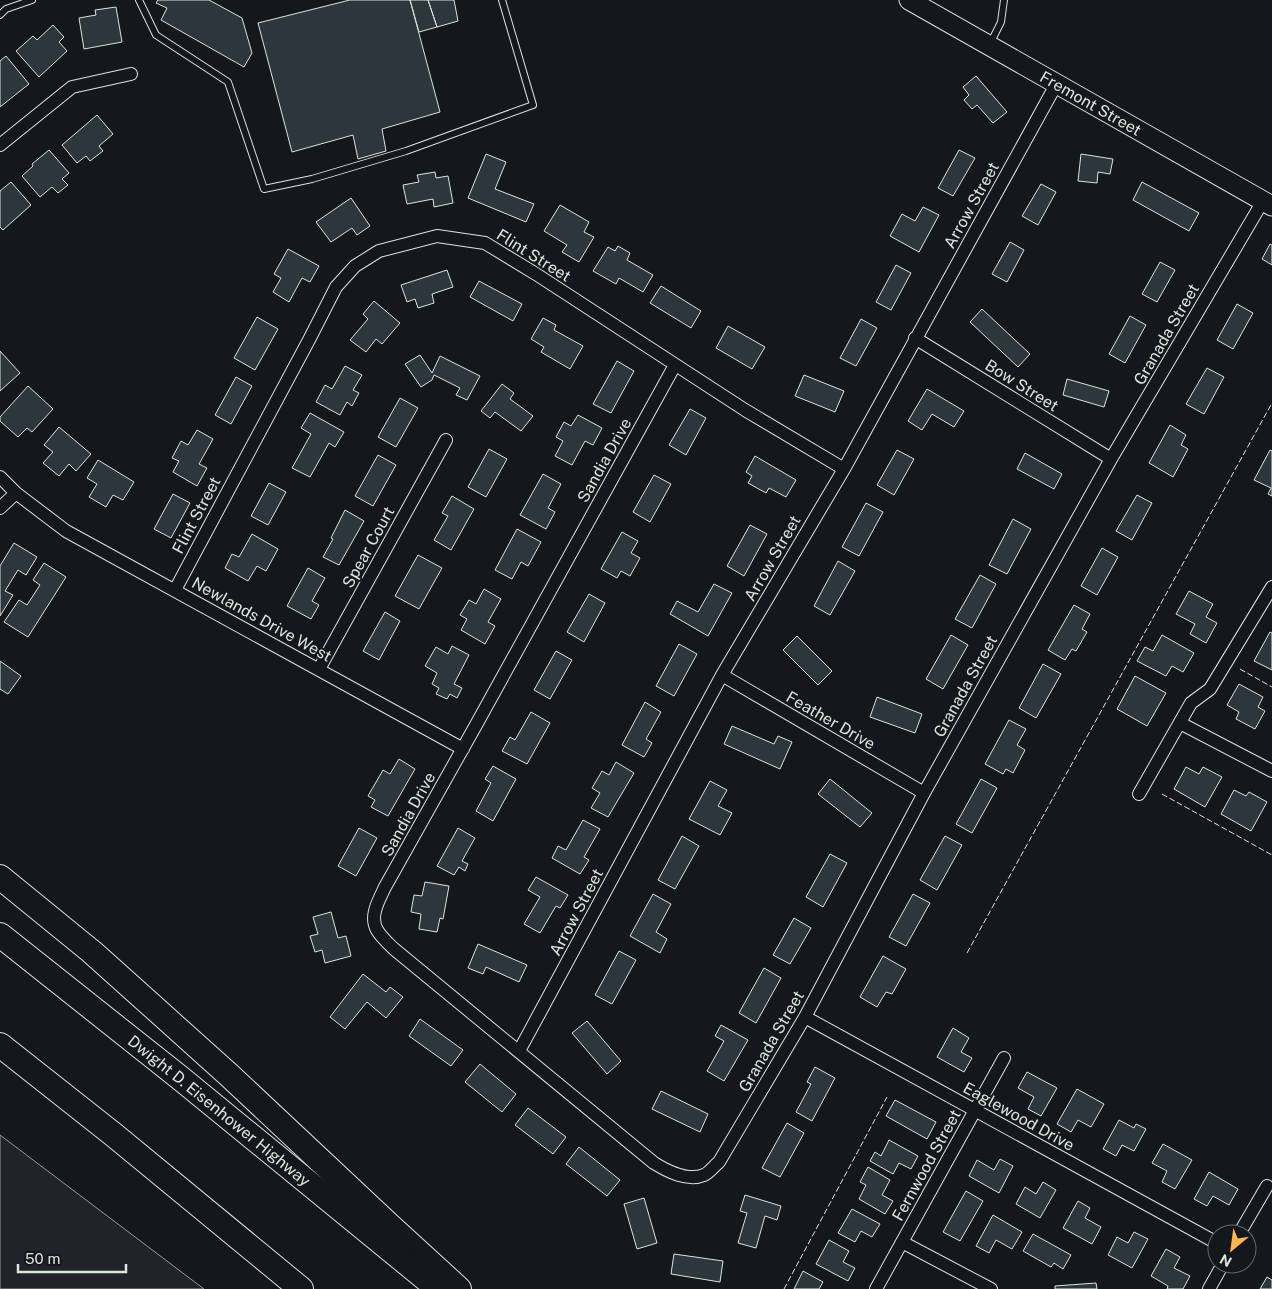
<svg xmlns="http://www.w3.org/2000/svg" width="1272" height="1289" viewBox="0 0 1272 1289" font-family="'Public Sans',sans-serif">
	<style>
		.green { fill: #202428; stroke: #939e99 }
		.building { fill: #2c363c; stroke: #d8e6dc }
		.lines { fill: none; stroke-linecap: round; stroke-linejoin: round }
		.lane-casing { stroke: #d8e6dc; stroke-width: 8 }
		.street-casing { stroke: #d8e6dc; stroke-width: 14 }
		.secondary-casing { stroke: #d8e6dc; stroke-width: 21 }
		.highway-casing { stroke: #d8e6dc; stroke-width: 26 }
		.lane { stroke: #14181c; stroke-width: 6 }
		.street { stroke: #14181c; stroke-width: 12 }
		.secondary { stroke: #14181c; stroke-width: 19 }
		.highway { stroke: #14181c; stroke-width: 24 }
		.fence { stroke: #d8e6dc; stroke-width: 1; stroke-dasharray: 6 2.5; stroke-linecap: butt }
		.labels { text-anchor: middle; stroke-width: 4; stroke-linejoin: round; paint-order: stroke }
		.street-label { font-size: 16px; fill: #d8e6dc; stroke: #14181c }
	</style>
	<rect width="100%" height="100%" fill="#14181c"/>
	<path class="green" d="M0,1135L204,1289H0Z"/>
	<path class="building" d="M158,0H209L242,18L252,53L244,67L161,20L167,8L156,3Z
		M350,0H410L440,112L382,129L386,151L358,159L353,135L292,152L258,23Z
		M410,0H428L437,27L419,32Z
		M428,0H454L458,21L437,27Z
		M116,7L122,42L84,49L79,18L96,15L95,10Z
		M53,25L64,37L59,42L67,51L39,77L16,51L33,36L37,40Z
		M6,56L29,84L0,107V61Z
		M976,76L1007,112L993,123L977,105L972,109L964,100L969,95L963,87Z
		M97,115L113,134L99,146L103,151L90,161L86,156L77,163L62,145Z
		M49,150L69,173L62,179L68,185L58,193L52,187L40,197L22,176L33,166L32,164Z
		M959,150L975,158L953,196L938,188Z
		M486,154L506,162L495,189L534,204L526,222L468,198Z
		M1081,154L1113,159L1110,174L1098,172L1097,183L1078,181Z
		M435,172L436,178L448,176L453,203L434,207L433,199L407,204L403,185L419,182L417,175Z
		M11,182L31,205L3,230L0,227V191Z
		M1142,182L1199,213L1189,231L1133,200Z
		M1041,184L1056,192L1038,225L1022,216Z
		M351,198L370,226L357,235L352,228L331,242L316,222Z
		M560,205L589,222L584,232L594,237L579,262L562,252L567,245L544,231Z
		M923,207L939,215L919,252L890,236L902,214L915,221Z
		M1010,242L1024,250L1007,282L992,274Z
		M1270,244L1272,245V265L1262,259Z
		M618,246L630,253L627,260L653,275L643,292L619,278L616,284L593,271L608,247L615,251Z
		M288,249L319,266L310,282L302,278L289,302L273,292L281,278L274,274Z
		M1160,262L1175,270L1157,302L1142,294Z
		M896,265L911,273L891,310L876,302Z
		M447,270L453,287L432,294L434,303L418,308L415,299L407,302L401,285Z
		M479,281L522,304L513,321L470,297Z
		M661,286L701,311L691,328L650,303Z
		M374,301L400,323L382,344L376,339L366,352L350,340L368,319L363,314Z
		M1237,304L1253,313L1233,349L1217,340Z
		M982,309L1030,354L1018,367L970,322Z
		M1130,316L1146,325L1125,363L1109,354Z
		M257,317L278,329L255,370L234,358Z
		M543,318L556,325L554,330L583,346L570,369L541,352L544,347L531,339Z
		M861,319L877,328L856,366L840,358Z
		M728,326L765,347L752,369L716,348Z
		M0,351L20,373L0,391Z
		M420,355L432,373L440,356L480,376L467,400L456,395L460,388L434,375L432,380L421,387L405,364Z
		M617,361L634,371L611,413L593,404Z
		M345,366L362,375L353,390L359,393L352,406L347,402L340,415L316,402L325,385L332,389Z
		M1207,368L1224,377L1204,414L1186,404Z
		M804,375L844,391L835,412L795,396Z
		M236,377L252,386L231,424L215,415Z
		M1067,379L1109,391L1104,407L1063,395Z
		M502,384L514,393L510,399L533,416L521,431L495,412L490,418L481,411Z
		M28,386L53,409L32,432L27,428L18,437L0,421V417Z
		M927,389L964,411L954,427L932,414L922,430L908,421Z
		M400,398L418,408L396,447L378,437Z
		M690,409L706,418L686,455L669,445Z
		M310,413L344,432L335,447L329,443L310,477L292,468L311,434L301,428Z
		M578,415L602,428L593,445L585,441L572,465L555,456L563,441L556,437L564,422L571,426Z
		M1170,425L1186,435L1181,445L1188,449L1173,477L1149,463Z
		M59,427L91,454L76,471L69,464L59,476L43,463L53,452L44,445Z
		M197,430L213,439L199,464L207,468L197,486L173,472L179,461L172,458L181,441L188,445Z
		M489,449L507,459L486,497L468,487Z
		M897,450L914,459L894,495L877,485Z
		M1270,450L1272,451V496L1268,494L1271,488L1254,480Z
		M1025,453L1062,474L1054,489L1017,469Z
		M378,455L396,465L373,506L355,496Z
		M755,456L796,480L786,497L769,488L766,493L748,483L752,476L746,472Z
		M98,460L134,482L123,500L113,495L106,507L89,497L97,484L87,478Z
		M543,474L561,484L548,508L555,512L546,529L520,515Z
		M654,475L671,484L650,522L633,512Z
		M269,483L286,492L268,525L251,516Z
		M173,494L190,503L171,538L154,529Z
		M1137,495L1152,503L1132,540L1116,531Z
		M452,496L474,509L451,550L434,540L448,516L442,513Z
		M866,503L883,512L859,556L842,547Z
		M345,510L364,521L339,565L323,557L333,539L331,538Z
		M1013,519L1031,529L1007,574L989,565Z
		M750,525L767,534L744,576L727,566Z
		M517,529L541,542L528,566L521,562L512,579L495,570Z
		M622,532L638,541L631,553L640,558L630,576L621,571L617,578L601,569Z
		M252,534L278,549L266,571L257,566L248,581L225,568L232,554L239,557Z
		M14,543L37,557L26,575L18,570L5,591L13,595L0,616V566Z
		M1102,548L1118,557L1097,595L1081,586Z
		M418,555L442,568L419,609L395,596Z
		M838,561L855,571L830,615L814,606Z
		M44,563L66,577L28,637L4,622L19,600L27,605L40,585L33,580Z
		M308,568L325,578L312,601L319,605L311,619L287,606Z
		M980,575L996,584L972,628L955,619Z
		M714,584L732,593L708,636L670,614L677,601L698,612Z
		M484,589L501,599L488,622L495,626L485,644L461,630L467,619L460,615L469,600L476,604Z
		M1189,591L1213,604L1206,617L1217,623L1206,643L1190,634L1195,624L1176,614Z
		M589,594L605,603L584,642L567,632Z
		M1074,605L1090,614L1082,629L1087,632L1076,651L1072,649L1065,660L1048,650Z
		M385,612L400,621L379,660L363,651Z
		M1270,632L1272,633V670L1254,661Z
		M951,635L968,645L943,689L926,679Z
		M1162,635L1194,653L1183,672L1172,666L1166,676L1137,661L1145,647L1153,651Z
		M797,636L832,671L818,685L783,650Z
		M679,644L697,654L674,696L656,686Z
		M452,646L469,655L454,684L462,688L457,698L450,694L447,699L436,694L439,688L432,684L437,673L425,666L436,647L448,654Z
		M556,651L572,660L550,699L534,690Z
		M0,661L21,676L8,694L0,689Z
		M1043,664L1061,674L1036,718L1019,708Z
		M1135,676L1166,693L1147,726L1117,709Z
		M1239,684L1263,697L1258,707L1265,711L1255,729L1236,719L1239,712L1227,705Z
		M877,697L922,714L915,733L870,717Z
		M645,702L661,712L646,739L652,743L644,757L622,745Z
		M531,712L550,723L527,764L502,751L510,737L515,740Z
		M1009,720L1026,729L1017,745L1025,750L1013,773L1006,769L1003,774L985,764Z
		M732,726L774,744L778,736L792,742L780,769L724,744Z
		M399,759L415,769L388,816L371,807L375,800L368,796L383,770L390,774Z
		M616,762L634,773L608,817L591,808L600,793L592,788L602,771L609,775Z
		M493,766L516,779L493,821L476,811L491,783L485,779Z
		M1186,767L1199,774L1203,767L1222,777L1205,807L1174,789Z
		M830,779L872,813L860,827L818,794Z
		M981,779L997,788L972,833L956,824Z
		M710,781L727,790L718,806L732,813L720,835L689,819Z
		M1234,790L1246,796L1249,792L1267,802L1251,831L1221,814Z
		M583,820L600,829L584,857L589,860L580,874L552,858L558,846L566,850Z
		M359,828L377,838L356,876L338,866Z
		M458,828L475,838L462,861L468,864L465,871L459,867L454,875L437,866Z
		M682,836L699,846L675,889L658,880Z
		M945,836L962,845L937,890L920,880Z
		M830,854L847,863L823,907L806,897Z
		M536,877L568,895L560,908L556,906L540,933L524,924L540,897L528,890Z
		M425,882L449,886L443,919L440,918L437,932L419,929L421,914L411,912L414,895L422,896Z
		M653,894L671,904L656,932L667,939L660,953L630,936Z
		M913,894L930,903L906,946L889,937Z
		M331,912L338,938L346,936L351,956L325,963L322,950L315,952L310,936L318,934L313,917Z
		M794,918L811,928L790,964L773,955Z
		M478,944L527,965L519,982L486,967L483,974L468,968Z
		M619,951L636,960L612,1004L595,995Z
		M883,956L906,969L892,994L886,992L877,1007L860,997Z
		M764,968L781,978L756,1023L739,1013Z
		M363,974L386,992L390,987L403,997L386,1018L367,1002L345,1029L330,1017Z
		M420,1019L463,1050L451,1066L409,1036Z
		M587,1021L621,1061L607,1074L572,1033Z
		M721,1025L748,1040L724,1081L707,1071L724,1041L715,1036Z
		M953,1028L969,1038L961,1052L972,1058L964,1072L937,1057Z
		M480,1064L516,1094L502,1112L465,1082Z
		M815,1067L835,1078L812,1121L796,1112L811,1084L807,1082Z
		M1027,1072L1057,1088L1041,1116L1028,1109L1034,1097L1018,1088Z
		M1077,1089L1104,1104L1091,1127L1078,1120L1071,1132L1057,1124Z
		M661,1091L708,1114L700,1132L652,1109Z
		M895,1100L936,1122L927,1139L886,1116Z
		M528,1108L566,1137L553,1154L515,1125Z
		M1119,1120L1134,1128L1136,1124L1146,1129L1134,1151L1122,1145L1116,1156L1103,1149Z
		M787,1123L804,1133L780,1177L762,1168Z
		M889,1140L918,1156L911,1169L899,1163L893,1174L870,1161L875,1152L881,1156Z
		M1163,1144L1192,1160L1175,1189L1162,1182L1167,1171L1152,1163Z
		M579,1147L620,1180L607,1196L566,1164Z
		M1000,1159L1013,1166L999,1193L969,1176L977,1160L994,1170Z
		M868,1167L890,1180L882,1195L893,1201L885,1214L859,1199L866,1185L860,1182Z
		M1209,1172L1238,1189L1229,1205L1213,1196L1207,1206L1194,1199Z
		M1043,1182L1056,1190L1040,1218L1016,1204L1025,1187L1036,1194Z
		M966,1191L983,1201L960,1241L943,1232Z
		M745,1195L781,1206L777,1220L765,1216L756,1248L738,1243L747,1213L740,1211Z
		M644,1198L657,1243L637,1249L624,1204Z
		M1078,1201L1090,1208L1085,1218L1101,1227L1092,1244L1063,1228Z
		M852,1209L880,1224L872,1237L861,1231L855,1242L838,1233Z
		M993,1215L1022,1232L1012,1249L996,1240L989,1253L976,1246Z
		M1134,1232L1148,1239L1132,1268L1108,1255L1117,1237L1128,1243Z
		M1033,1234L1071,1255L1063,1269L1054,1263L1051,1267L1023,1251Z
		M829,1240L849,1251L843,1262L855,1268L848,1281L816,1264Z
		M1166,1249L1180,1257L1174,1268L1190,1276L1183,1289H1167L1168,1286L1151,1276Z
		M674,1254L723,1261L720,1282L671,1274Z
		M803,1271L823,1282L819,1289H794Z
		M1267,1277L1272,1280V1289H1260Z
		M1096,1283L1097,1289H1055V1286Z"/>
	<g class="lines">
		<defs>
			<path id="lane" d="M139,0L156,35L228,82L264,189L312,179L406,151L533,105L502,0
				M0,15L6,9L32,0
				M990,44L1001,22L1004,0"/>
			<path id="street" d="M0,145L72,87L131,74
				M915,338L1111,459
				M675,365L476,725L385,887C379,900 369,916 377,930C381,937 388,943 394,949L654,1163C667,1171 687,1182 704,1175C709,1173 714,1166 719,1162L805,1017L924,793L1111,459L1263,201
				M0,477L16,493L66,531L463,749
				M0,508L16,493
				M175,590L310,338L336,287L355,266L379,251L437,236L485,243L536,274L745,410L844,469
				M319,669L446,440
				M722,675L924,793
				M1180,723L1272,771
				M1139,794L1191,703L1210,689L1272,587
				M805,1017L1217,1243
				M519,1051L531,1029L722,675L844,469L1057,83
				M1239,1234L1267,1186
				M902,1242L991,1289
				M876,1289L1004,1058
				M1209,1289L1223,1264"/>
			<g id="secondary">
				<path id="s1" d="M909,0L1272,206"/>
			</g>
			<g id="highway">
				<path d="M0,877L92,952L150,1004L229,1075L389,1225L459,1289"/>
				<path id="s2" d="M0,935L179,1077L431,1283"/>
				<path d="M0,1045L114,1135L301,1289"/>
			</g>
		</defs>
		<use href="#lane" class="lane-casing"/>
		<use href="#street" class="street-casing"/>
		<use href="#secondary" class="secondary-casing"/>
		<use href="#highway" class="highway-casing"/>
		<use href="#lane" class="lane"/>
		<use href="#street" class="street"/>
		<use href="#secondary" class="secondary"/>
		<use href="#highway" class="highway"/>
		<path class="fence" d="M1240,669L1272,687
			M1162,794L1272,855
			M967,953L1272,403
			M784,1289L887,1097"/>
	</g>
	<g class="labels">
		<g class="street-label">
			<text dy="6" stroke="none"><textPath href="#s1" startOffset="209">Fremont Street</textPath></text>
			<text transform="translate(971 205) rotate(-61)" y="6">Arrow Street</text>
			<text transform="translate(534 255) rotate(32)" y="6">Flint Street</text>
			<text transform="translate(1166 334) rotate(-60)" y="6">Granada Street</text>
			<text transform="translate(1022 385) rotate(32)" y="6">Bow Street</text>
			<text transform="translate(604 460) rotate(-61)" y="6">Sandia Drive</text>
			<text transform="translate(196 515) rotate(-62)" y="6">Flint Street</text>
			<text transform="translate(368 547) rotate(-61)" y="6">Spear Court</text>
			<text transform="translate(772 558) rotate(-60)" y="6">Arrow Street</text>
			<text transform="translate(262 619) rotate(29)" y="6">Newlands Drive West</text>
			<text transform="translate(965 686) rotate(-61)" y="6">Granada Street</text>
			<text transform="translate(831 720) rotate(30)" y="6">Feather Drive</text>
			<text transform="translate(408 814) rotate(-61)" y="6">Sandia Drive</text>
			<text transform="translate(576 912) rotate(-62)" y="6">Arrow Street</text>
			<text transform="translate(771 1041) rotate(-60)" y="6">Granada Street</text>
			<text dy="6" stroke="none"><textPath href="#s2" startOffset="281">Dwight D. Eisenhower Highway</textPath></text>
			<text transform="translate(1019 1116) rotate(29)" y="6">Eaglewood Drive</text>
			<text transform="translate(926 1165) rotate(-61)" y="6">Fernwood Street</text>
		</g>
	</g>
	<g transform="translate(1232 1249) rotate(209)"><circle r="24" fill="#14181c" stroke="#626a69"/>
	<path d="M0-4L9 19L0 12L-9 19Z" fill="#ffb74d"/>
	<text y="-8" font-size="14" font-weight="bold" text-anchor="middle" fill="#d8e6dc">N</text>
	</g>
	<path d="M18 1264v8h108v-8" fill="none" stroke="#d8e6dc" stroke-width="2.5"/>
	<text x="25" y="1264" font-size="15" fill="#d8e6dc" stroke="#14181c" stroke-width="4" paint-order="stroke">50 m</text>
</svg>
